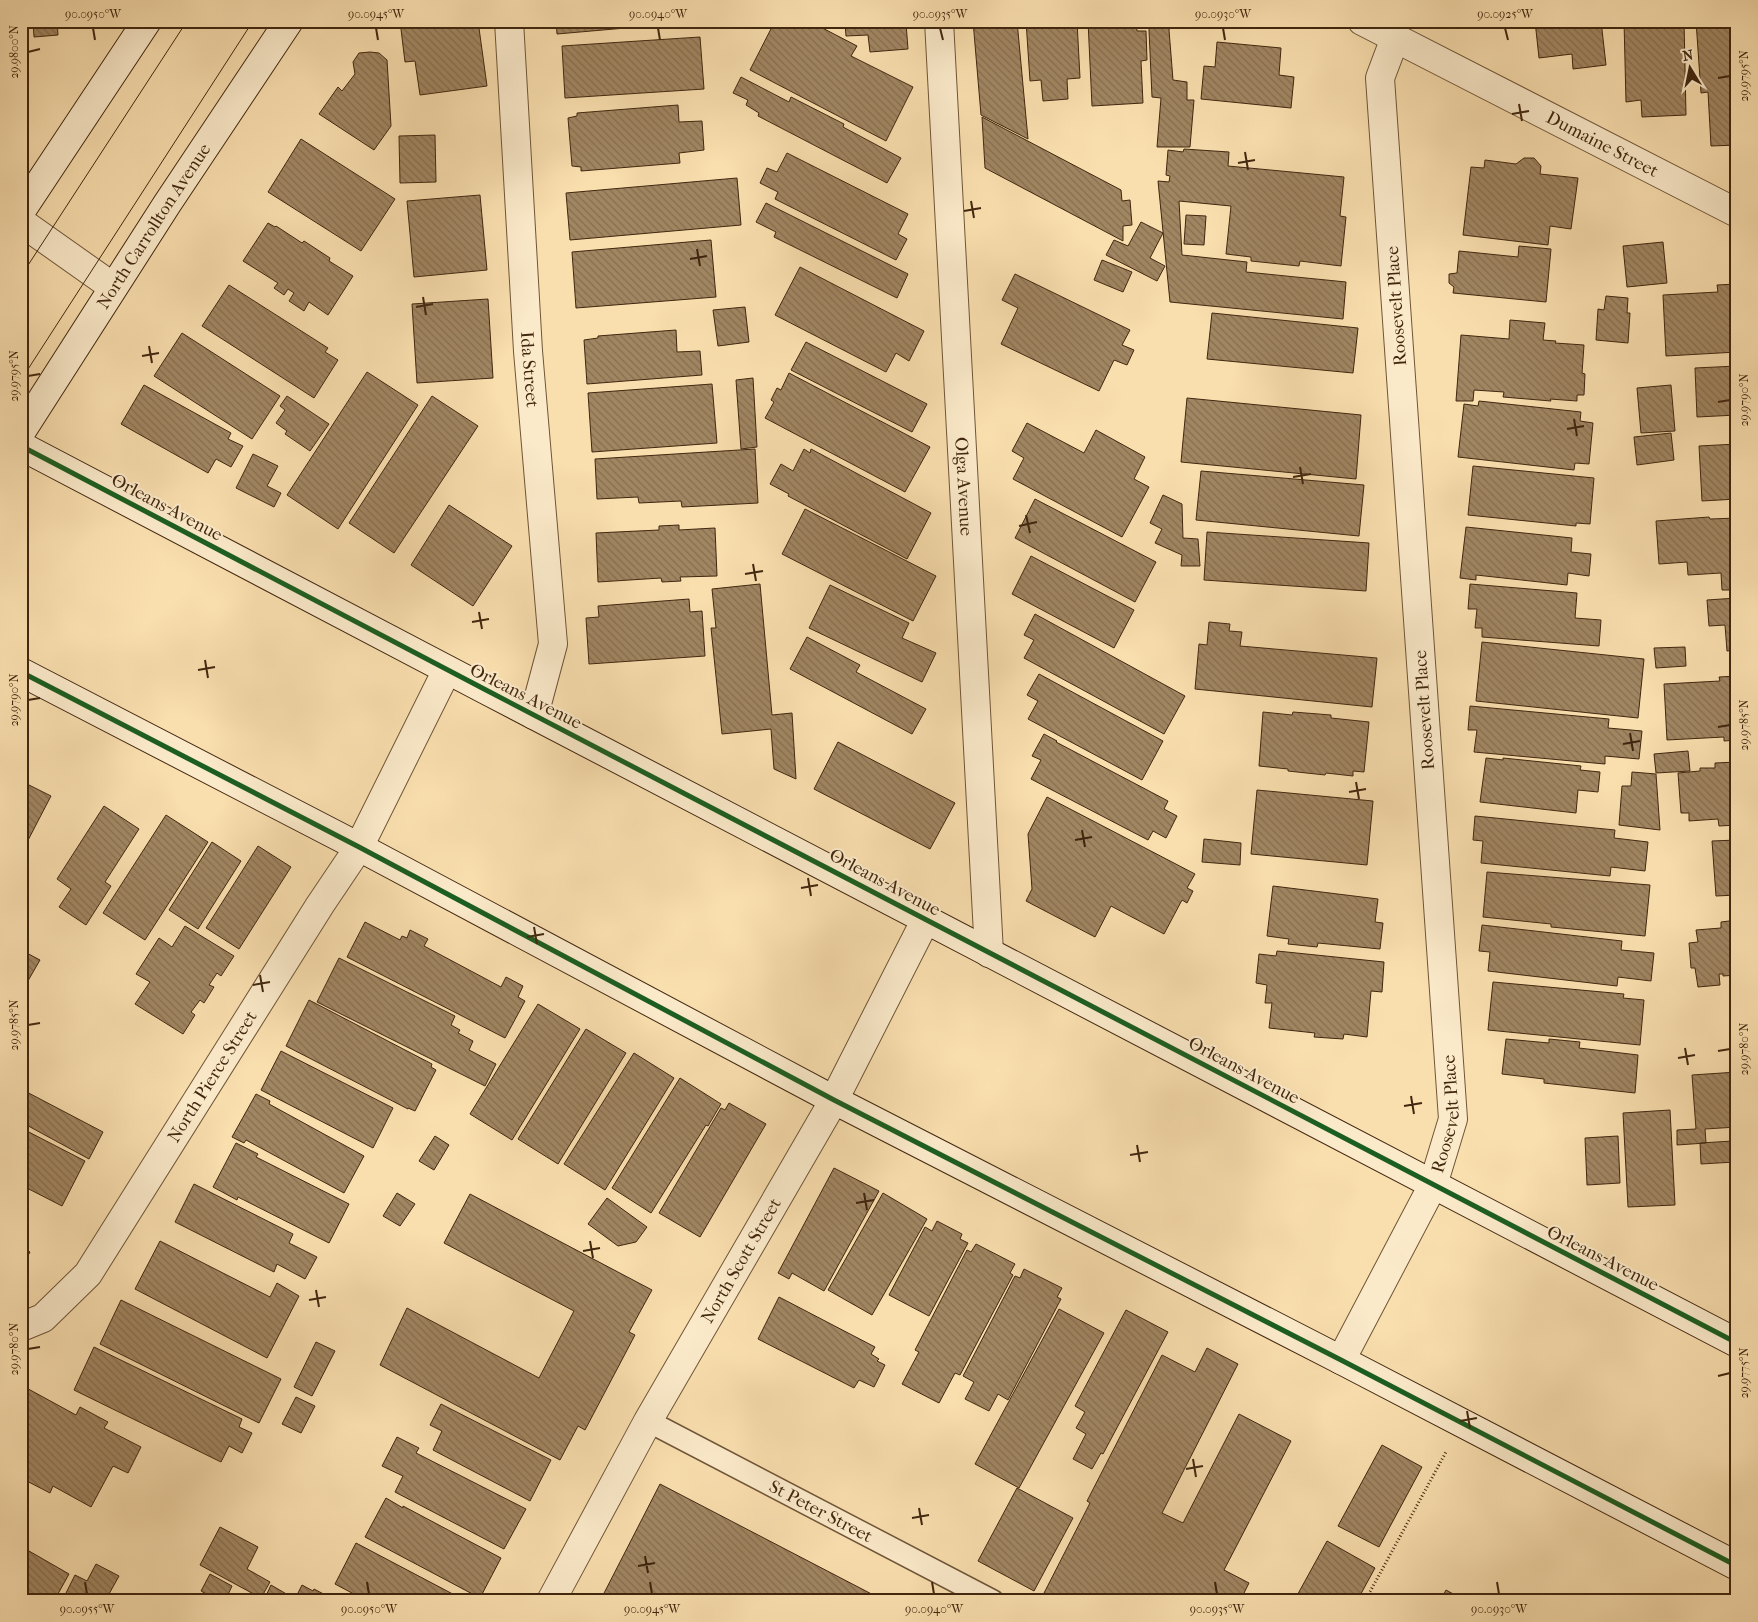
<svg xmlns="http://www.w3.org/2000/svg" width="1758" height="1622" viewBox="0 0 1758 1622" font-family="'IM FELL French Canon',serif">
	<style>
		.building { fill: url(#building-back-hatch); stroke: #41270f }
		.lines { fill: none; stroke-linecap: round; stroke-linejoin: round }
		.lane-casing { stroke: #6f5537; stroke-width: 24 }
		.street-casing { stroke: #6f5537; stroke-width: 30 }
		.secondary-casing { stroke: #41270f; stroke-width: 30 }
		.path { stroke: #41270f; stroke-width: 3; stroke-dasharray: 1 2.5; stroke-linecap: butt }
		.lane { stroke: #fbeaca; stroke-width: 21 }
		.street { stroke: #fbeaca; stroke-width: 28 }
		.secondary { stroke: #fbeaca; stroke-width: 28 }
		.tram { stroke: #41270f; stroke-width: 1 }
		.cycleway-casing { stroke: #fbeaca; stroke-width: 8 }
		.cycleway { stroke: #1b5e20; stroke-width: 5 }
		.ticks { fill: none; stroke: #41270f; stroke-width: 2 }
		.labels { text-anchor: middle; stroke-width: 4; stroke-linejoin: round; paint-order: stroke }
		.street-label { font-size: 18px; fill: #41270f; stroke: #fbeaca }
		.neatline { fill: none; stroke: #41270f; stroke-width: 2 }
		.ticks-label { font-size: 12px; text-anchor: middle; fill: #41270f }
	</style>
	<defs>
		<pattern id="building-back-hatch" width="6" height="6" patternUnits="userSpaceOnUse" patternTransform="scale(1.25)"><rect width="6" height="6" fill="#a18662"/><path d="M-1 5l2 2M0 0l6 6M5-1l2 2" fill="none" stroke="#856e4f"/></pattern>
	</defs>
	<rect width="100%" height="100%" fill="#f9deae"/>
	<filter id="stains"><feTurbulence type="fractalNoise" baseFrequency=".004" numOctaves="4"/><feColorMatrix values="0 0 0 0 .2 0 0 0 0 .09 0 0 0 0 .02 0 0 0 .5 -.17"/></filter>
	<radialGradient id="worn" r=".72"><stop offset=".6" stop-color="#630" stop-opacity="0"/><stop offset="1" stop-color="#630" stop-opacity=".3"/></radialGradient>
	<path class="building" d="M33,21H57L58,35L34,37Z
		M400,21H478L487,86L420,95L415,61L405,62Z
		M556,21H660V25L557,34Z
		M775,21H782L794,28L798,21H809L857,46L851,56L913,87L886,141L750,70Z
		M840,21H896V24L906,23L908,49L870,52L868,35L846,36L845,23H840Z
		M973,21H1017L1028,139L981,115Z
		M1026,21H1077L1080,78L1067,79L1068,99L1043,101L1041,80L1030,81Z
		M1088,21H1136L1137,31H1146L1147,60L1141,61L1143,103L1092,106Z
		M1151,21H1172L1169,30L1173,80L1187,82V100H1194L1190,147H1157L1161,98L1152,97L1149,30Z
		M1535,21H1601L1606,65L1573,69L1572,54L1539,58Z
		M1624,21H1684L1686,115L1642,117L1641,100L1626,102Z
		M1696,21H1737V145L1711,146L1708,92L1701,93Z
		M700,37L704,89L565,98L562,46Z
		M1217,42L1281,48L1279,75L1294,77L1291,108L1201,99L1204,66L1215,67Z
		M370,52L379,53L387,60L391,126L374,150L319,114L338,87L342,91L355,74L353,62L359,53Z
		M741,77L789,102L791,97L844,124L843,127L901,158L887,183L758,116L759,113L746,105L748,100L733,93Z
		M678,105L679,122L702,121L704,150L679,153L680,163L581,171V167L572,166L568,118L577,116V113Z
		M982,117L1121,190L1122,201L1130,200L1132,225L1123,226V241L985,168Z
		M435,135L436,182L400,183L399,136Z
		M301,139L395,199L361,251L268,192Z
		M1184,149L1229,152L1228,166L1344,177L1340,216L1346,217L1341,266L1300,261L1299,266L1251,261V257L1226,254L1231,206L1179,201L1182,255L1247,262L1246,272L1346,282L1343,319L1170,302L1158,181L1169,182L1170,176L1166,175L1168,150L1183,152Z
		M787,153L908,214L898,234L907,239L896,260L775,199L778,192L760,183L767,168L777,172Z
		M1524,158H1534L1541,166L1540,174L1578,178L1571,229L1550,226L1548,245L1463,235L1471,167L1484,168L1485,160L1516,164Z
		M737,178L741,225L570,240L566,193Z
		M480,195L487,270L414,277L407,201Z
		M766,203L908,274L897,298L774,237L776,232L756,222Z
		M1186,215L1206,216L1204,245L1184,244Z
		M1141,222L1163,233L1150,258L1165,266L1157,281L1106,255L1114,240L1128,246Z
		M268,223L275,227L276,226L302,243L304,241L330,258L329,261L353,276L328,315L309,302L304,311L289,301L294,293L288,289L284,295L274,288L278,283L243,261Z
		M711,240L716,297L576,308L572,252Z
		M1663,242L1667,283L1627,287L1623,246Z
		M1519,246L1551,249L1546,302L1453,293L1454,287L1449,283V274L1457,273L1459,251L1518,257Z
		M1102,260L1132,272L1123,292L1094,280Z
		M800,267L924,331L909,361L896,353L886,372L775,315Z
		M1015,274L1130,330L1122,345L1134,350L1127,365L1114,360L1099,391L1001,344L1018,308L1002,300Z
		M1737,284V352L1666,356L1663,295L1718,292L1717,285Z
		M229,285L328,348L325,352L338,360L314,398L202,326Z
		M1606,296L1628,298L1627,313H1630L1628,343L1596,340L1598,309L1604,310Z
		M488,299L493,378L417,383L412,304Z
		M745,307L749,342L718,346L713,310Z
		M1212,313L1358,328L1353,373L1207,359Z
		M1510,320L1545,323L1543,340L1556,341L1555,343L1584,345L1582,373L1585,374L1584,395H1577V401L1550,399L1551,401L1503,397L1504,392L1474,390L1473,401H1456L1461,335L1509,339Z
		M676,330L677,352L700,351L702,375L587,384L584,340L598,338V336Z
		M182,333L280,396L252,439L154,376Z
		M806,342L927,404L912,432L791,370Z
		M1737,366V415L1697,417L1695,368Z
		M367,372L418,405L338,529L287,495Z
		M789,373L930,447L905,492L765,418L774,402L771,400L777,388L781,390Z
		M753,378L757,447L741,449L736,380Z
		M712,384L717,443L592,452L588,393Z
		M144,385L231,433L228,439L243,446L231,467L216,459L208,473L121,424Z
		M1671,385L1675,431L1641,433L1637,388Z
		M287,396L329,424L310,451L285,434L287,431L276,423L285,410L280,406Z
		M432,396L478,426L394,553L349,523Z
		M1187,398L1361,415L1356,479L1181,462Z
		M1479,401L1581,412L1580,421L1593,423L1589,464L1575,463L1574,470L1458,457L1464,404L1478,406Z
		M1027,423L1084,453L1096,430L1145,457L1134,479L1149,487L1122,537L1013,479L1024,458L1012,451Z
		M1671,433L1674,460L1637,465L1634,437Z
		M1737,444V499L1702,501L1699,446Z
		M755,449L758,503L682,507L681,501L639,503L638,497L597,499L595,459Z
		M804,449L810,453L811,449L931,513L907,559L788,496L789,494L770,484L781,464L793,471Z
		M253,454L278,466L267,486L281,493L274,507L236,488Z
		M1473,466L1594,478L1590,524L1576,523V526L1468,515Z
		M1201,471L1364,485L1359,536L1196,520Z
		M1163,495L1182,504L1183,538L1198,539L1200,566H1181L1182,555L1155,543L1162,529L1150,523Z
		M1035,499L1156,562L1135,602L1015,538Z
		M449,505L512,546L473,606L411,565Z
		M805,509L936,576L913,621L782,554Z
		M1709,517L1710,519L1737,518V590H1722L1721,573L1688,575L1687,562L1659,564L1656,521Z
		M679,525V530L715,528L717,576L680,577L681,581L662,582L661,578L598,582L596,533L659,530V526Z
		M1466,527L1572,538L1571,552L1591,554L1589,576L1568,573L1567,585L1476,575V580L1460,578Z
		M1207,532L1369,543L1366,591L1204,580Z
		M1031,556L1134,610L1114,648L1012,594Z
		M760,584L772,715L792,713L796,779L774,769L771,729L722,734L711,628H716L712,589Z
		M1470,584L1577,593L1575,618L1601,620L1599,646L1482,637V628H1475L1477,609H1468Z
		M830,585L909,623L902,638L936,653L922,682L809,628Z
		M1737,598V650L1727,651L1725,625L1709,626L1707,600Z
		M689,599L690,612L702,611L705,656L589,664L586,618L599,617L598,606Z
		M1035,614L1185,696L1164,734L1024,658L1034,640L1024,635Z
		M1209,622L1230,624L1229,631L1242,632L1240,646L1377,658L1372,707L1195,689L1199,644L1207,645Z
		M807,637L860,665L856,672L926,709L912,734L790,669Z
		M1482,642L1644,659L1638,718L1476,701Z
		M1685,647L1686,666L1656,668L1654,648Z
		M1039,674L1163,741L1142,780L1028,719L1038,701L1027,695Z
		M1737,676V740L1724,741V737L1667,740L1664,684L1720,681L1719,677Z
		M1470,706L1609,719L1608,728L1642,731L1639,759L1605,756V764L1474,752L1477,730H1468Z
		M1263,712L1292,715L1293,712L1331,715V718L1369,722L1364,772L1353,771V776L1326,773L1325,775L1288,771V769L1259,766Z
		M1044,734L1057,741L1056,742L1168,801L1164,809L1177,816L1166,838L1153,831L1148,840L1031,779L1041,760L1032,756Z
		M838,742L955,803L930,849L814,789Z
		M1688,751L1690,771L1656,773L1654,754Z
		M1486,758L1503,760V758L1581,766L1580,770L1600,772L1598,792L1578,790L1576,813L1480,802Z
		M1737,762V825L1719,826L1718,819L1689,821V813H1681L1678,773L1700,771V768H1715V763Z
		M1632,772L1656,774L1660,830L1619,825L1622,786H1631Z
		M21,781L51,796L24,848L21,847Z
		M1257,790L1373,801L1367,865L1251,854Z
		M1047,797L1195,874L1187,888L1193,891L1187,903L1182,900L1164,934L1111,906L1095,937L1026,901L1032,889L1028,834Z
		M104,806L139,829L105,882L111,886L86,925L59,907L71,889L57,879Z
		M166,815L208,842L145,940L103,913Z
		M1475,816L1615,830L1614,838L1648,842L1645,871L1611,867L1610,876L1481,863L1483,841L1473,840Z
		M1204,839L1241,843L1240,865L1202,862Z
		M1737,840V895L1716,896L1712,841Z
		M212,842L241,861L198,929L169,910Z
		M258,846L291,867L239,949L206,928Z
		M1487,872L1650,885L1645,936L1551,927V924L1483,917Z
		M1273,886L1378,899L1375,922L1383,923L1380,949L1318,943L1317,947L1288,944L1289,939L1267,936Z
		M1737,920V975L1723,976V974H1719L1720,985L1698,987L1695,968H1691L1689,943L1698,942L1696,930L1721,928V922Z
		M365,922L400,940L402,936L407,938L410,930L428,939L424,946L501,987L506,977L523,986L518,997L525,1001L505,1038L347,957Z
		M1482,925L1622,941L1621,950L1654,953L1651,981L1618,977L1617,986L1488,971L1490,952L1479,951Z
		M185,926L234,956L221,976L217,973L209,985L214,987L204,1003L200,1000L191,1012L195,1015L183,1034L135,1004L150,982L136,974L159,938L172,947Z
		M21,950L40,960L25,986L21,984Z
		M1277,951L1384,962L1382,992L1371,991L1367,1037L1344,1034L1343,1039L1314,1037L1315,1033L1269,1028L1272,1003H1265L1267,985L1256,983L1259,954L1276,956Z
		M339,958L455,1016L451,1025L460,1030L458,1033L473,1041L469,1050L496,1064L485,1086L317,1002Z
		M1493,982L1624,994L1623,998L1644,1000L1640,1045L1488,1030Z
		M309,1000L432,1064L431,1067L436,1070L415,1111L408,1108V1109L286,1046Z
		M538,1004L580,1029L512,1140L470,1114Z
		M586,1029L626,1053L558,1164L518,1139Z
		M1506,1039L1549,1043V1039L1580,1042L1579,1048L1638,1055L1635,1093L1544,1083V1079L1502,1074Z
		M281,1051L393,1108L373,1148L261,1090Z
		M634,1053L674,1078L605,1190L564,1164Z
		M1737,1072V1127L1705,1129L1706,1143L1677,1145V1130L1696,1129L1692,1075Z
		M680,1078L721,1104L708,1126L706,1125L651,1213L612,1188Z
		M21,1089L103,1132L89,1159L21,1122Z
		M256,1094L270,1101L269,1104L364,1156L344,1193L246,1140L244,1143L232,1137Z
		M729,1103L766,1124L700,1237L659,1213L721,1108L725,1110Z
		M1670,1110L1675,1205L1628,1207L1623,1113Z
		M21,1128L85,1161L62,1206L21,1185Z
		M435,1136L449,1145L434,1170L419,1161Z
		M1618,1136L1620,1183L1587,1185L1585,1138Z
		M1733,1141L1735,1162L1701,1164L1700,1143Z
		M236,1143L258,1154L256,1157L349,1204L329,1243L238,1197L237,1200L213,1187Z
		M834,1168L879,1191L824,1291L792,1273L789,1279L778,1273Z
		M194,1184L293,1234L289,1243L317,1257L305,1279L277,1264L274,1272L175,1222Z
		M397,1193L415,1204L400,1226L383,1216Z
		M883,1193L927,1219L872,1315L828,1290Z
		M470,1194L652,1290L629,1332L635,1335L585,1430L578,1426L560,1460L380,1365L407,1308L539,1378L574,1311L444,1243Z
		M607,1198L647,1227L636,1242L618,1246L588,1224Z
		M937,1221L962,1234L960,1239L968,1243L929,1316L889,1295L925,1227L932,1231Z
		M160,1241L270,1297L277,1283L299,1296L267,1358L135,1289Z
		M976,1244L1015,1264L1010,1273L1013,1275L960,1375L955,1373L939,1403L902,1384L919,1352L915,1350L967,1250L971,1252Z
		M21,1247L30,1252L21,1268Z
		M1024,1269L1062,1288L1057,1297L1061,1299L1008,1400L998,1394L989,1411L965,1399L974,1382L963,1376L1015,1276L1020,1278Z
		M779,1297L875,1347L871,1354L879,1359L877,1361L885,1365L874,1387L859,1380L854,1388L758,1339Z
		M121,1300L281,1379L259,1423L100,1344Z
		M1059,1309L1104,1333L1019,1488L975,1464Z
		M1126,1310L1168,1332L1103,1454L1101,1453L1092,1469L1073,1459L1086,1434L1076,1428L1085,1412L1075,1406Z
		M316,1342L335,1351L312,1396L294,1387Z
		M94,1347L242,1419L239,1427L252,1433L242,1453L229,1446L221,1462L74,1390Z
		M1207,1348L1238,1364L1162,1513L1183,1523L1239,1414L1291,1441L1224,1570L1249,1583L1240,1601H1048L1042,1597L1090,1503L1087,1501L1162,1355L1195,1372Z
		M21,1385L76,1415L80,1407L108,1422L104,1428L141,1447L128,1473L113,1466L91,1507L53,1486L50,1493L21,1478Z
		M296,1397L315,1406L301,1433L282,1424Z
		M441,1404L551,1460L530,1501L433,1450L442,1431L430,1425Z
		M397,1437L419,1448L416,1453L526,1509L504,1549L395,1492L403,1476L382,1466Z
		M1382,1445L1422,1467L1379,1547L1338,1526Z
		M660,1484L885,1601H600Z
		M1017,1488L1073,1518L1034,1591L978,1561Z
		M386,1498L403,1508V1506L501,1558L480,1598L365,1537Z
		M220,1527L258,1547L247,1569L270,1582L261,1598L200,1565Z
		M1327,1541L1375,1568L1357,1601H1294Z
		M356,1543L466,1601H367L335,1584Z
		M29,1551L69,1574L54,1601H21V1566Z
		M96,1564L119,1576L109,1594L117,1598L115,1601H62L75,1575L87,1581Z
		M210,1574L232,1586L225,1601H219L201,1591Z
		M271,1585L295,1599L302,1585L313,1591L314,1589L337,1601H266L264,1600Z
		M1446,1590L1466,1601H1440Z"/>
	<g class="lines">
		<defs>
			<g id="lane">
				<path id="s1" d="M648,1421L993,1601"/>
			</g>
			<g id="street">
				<path id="s2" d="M509,21L528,351L553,644L534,715"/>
				<path id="s3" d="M939,21L989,953"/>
				<path id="s4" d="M1362,21L1737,213"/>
				<path d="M21,222L113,287"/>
				<path id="s5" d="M21,1327L43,1318L88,1274L320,905L359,847L447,670"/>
				<path id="s6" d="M1341,1360L1433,1185L1453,1119L1380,78L1395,38"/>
				<path id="s7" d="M551,1601L648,1421L834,1100L926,919"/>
			</g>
			<g id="secondary">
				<path d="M21,211L147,21"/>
				<path id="s8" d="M21,432L167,204L289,21"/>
				<path d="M21,446L486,690L1737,1343"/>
				<path d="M21,672L359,847L834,1100L1341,1360L1737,1566"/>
			</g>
		</defs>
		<use href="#lane" class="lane-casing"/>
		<use href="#street" class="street-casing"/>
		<use href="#secondary" class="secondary-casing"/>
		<path class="path" d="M1365,1601L1446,1452"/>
		<use href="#lane" class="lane"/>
		<use href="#street" class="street"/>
		<use href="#secondary" class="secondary"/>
		<path class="tram" d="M21,276L187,21
			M21,380L253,21"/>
		<defs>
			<path id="cycleway" d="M21,446L486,690L1737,1343
				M21,672L359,847L834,1100L1341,1360L1737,1566"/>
		</defs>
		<use href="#cycleway" class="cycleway-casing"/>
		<use href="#cycleway" class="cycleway"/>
	</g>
	<path class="ticks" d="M93,28L95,40M376,28L378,40M658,28L660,40M940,28L943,40M1223,28L1225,40M1505,28L1508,40M28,52L40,49M1718,78L1730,76M1519,104L1522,121M1512,114L1529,111M1245,152L1248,170M1238,163L1255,160M971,201L974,218M964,211L981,208M697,249L700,266M690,259L707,256M423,297L426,315M416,307L433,304M149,346L152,363M142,356L159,353M28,376L40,374M1718,402L1730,400M1574,419L1577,436M1567,429L1584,426M1300,467L1303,484M1293,477L1311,474M1026,515L1030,533M1019,526L1037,522M753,564L756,581M745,574L763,571M479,612L482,629M472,622L489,619M205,660L208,678M198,670L215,667M28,700L40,698M1718,727L1730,725M1630,733L1633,751M1623,744L1640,741M1356,782L1359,799M1349,792L1366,789M1082,830L1085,847M1075,840L1092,837M808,878L811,896M801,888L818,885M534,927L537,944M527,937L544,934M260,975L263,992M253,985L270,982M28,1025L40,1023M1685,1048L1688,1065M1718,1051L1730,1049M1678,1058L1695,1055M1411,1096L1414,1114M1404,1106L1422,1103M1137,1145L1140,1162M1130,1155L1148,1152M864,1193L867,1210M856,1203L874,1200M590,1241L593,1258M583,1251L600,1248M316,1290L319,1307M309,1300L326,1297M28,1349L40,1347M1718,1376L1730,1373M1467,1411L1470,1428M1460,1421L1477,1418M1193,1459L1196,1477M1186,1469L1203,1466M919,1508L922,1525M912,1518L929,1515M645,1556L648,1573M638,1566L655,1563M85,1582L87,1594M367,1582L369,1594M650,1582L652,1594M932,1582L934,1594M1215,1582L1217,1594M1497,1582L1499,1594"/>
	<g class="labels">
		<g class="street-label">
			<text dy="6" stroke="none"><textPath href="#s4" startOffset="270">Dumaine Street</textPath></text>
			<text dy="6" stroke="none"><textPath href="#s8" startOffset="245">North Carrollton Avenue</textPath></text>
			<text transform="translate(1396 306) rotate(-94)" y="6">Roosevelt Place</text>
			<text dy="6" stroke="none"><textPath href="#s2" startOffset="349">Ida Street</textPath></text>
			<text dy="6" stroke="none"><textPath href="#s3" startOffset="466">Olga Avenue</textPath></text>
			<text transform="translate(167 507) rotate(28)" y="6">Orleans Avenue</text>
			<text transform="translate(526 696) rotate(27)" y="6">Orleans Avenue</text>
			<text transform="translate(1424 710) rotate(-94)" y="6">Roosevelt Place</text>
			<text transform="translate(885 882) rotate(28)" y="6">Orleans Avenue</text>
			<text transform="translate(1244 1070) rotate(28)" y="6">Orleans Avenue</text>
			<text dy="6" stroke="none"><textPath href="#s5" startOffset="320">North Pierce Street</textPath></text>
			<text dy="6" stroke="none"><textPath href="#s6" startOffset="271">Roosevelt Place</textPath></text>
			<text transform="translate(1603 1258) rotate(27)" y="6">Orleans Avenue</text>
			<text dy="6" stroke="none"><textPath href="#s7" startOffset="390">North Scott Street</textPath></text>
			<text dy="6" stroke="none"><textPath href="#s1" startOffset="195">St Peter Street</textPath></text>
		</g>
	</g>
	<rect width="1758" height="1622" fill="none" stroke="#f9deae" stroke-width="55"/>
	<g transform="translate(1690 68) rotate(350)" stroke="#fbeaca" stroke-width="4" paint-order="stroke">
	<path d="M0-4L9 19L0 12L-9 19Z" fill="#41270f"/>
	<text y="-8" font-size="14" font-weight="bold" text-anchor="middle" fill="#41270f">N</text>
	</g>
	<rect x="28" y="28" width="1702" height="1566" class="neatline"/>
	<g class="ticks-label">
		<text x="93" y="18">90.0950°W</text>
		<text x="376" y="18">90.0945°W</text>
		<text x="658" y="18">90.0940°W</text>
		<text x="940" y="18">90.0935°W</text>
		<text x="1223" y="18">90.0930°W</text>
		<text x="1505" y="18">90.0925°W</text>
		<text transform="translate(14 52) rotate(-90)" y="4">29.9800°N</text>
		<text transform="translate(1744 76) rotate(-90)" y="4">29.9795°N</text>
		<text transform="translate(14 376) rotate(-90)" y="4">29.9795°N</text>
		<text transform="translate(1744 400) rotate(-90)" y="4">29.9790°N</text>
		<text transform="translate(14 700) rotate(-90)" y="4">29.9790°N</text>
		<text transform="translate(1744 725) rotate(-90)" y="4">29.9785°N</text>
		<text transform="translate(14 1025) rotate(-90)" y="4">29.9785°N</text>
		<text transform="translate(1744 1049) rotate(-90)" y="4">29.9780°N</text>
		<text transform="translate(14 1349) rotate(-90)" y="4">29.9780°N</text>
		<text transform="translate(1744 1373) rotate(-90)" y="4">29.9775°N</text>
		<text x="87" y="1613">90.0955°W</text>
		<text x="369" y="1613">90.0950°W</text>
		<text x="652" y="1613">90.0945°W</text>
		<text x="934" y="1613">90.0940°W</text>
		<text x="1217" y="1613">90.0935°W</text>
		<text x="1499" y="1613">90.0930°W</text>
	</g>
	<rect width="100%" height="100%" filter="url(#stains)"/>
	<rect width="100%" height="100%" fill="url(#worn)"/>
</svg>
